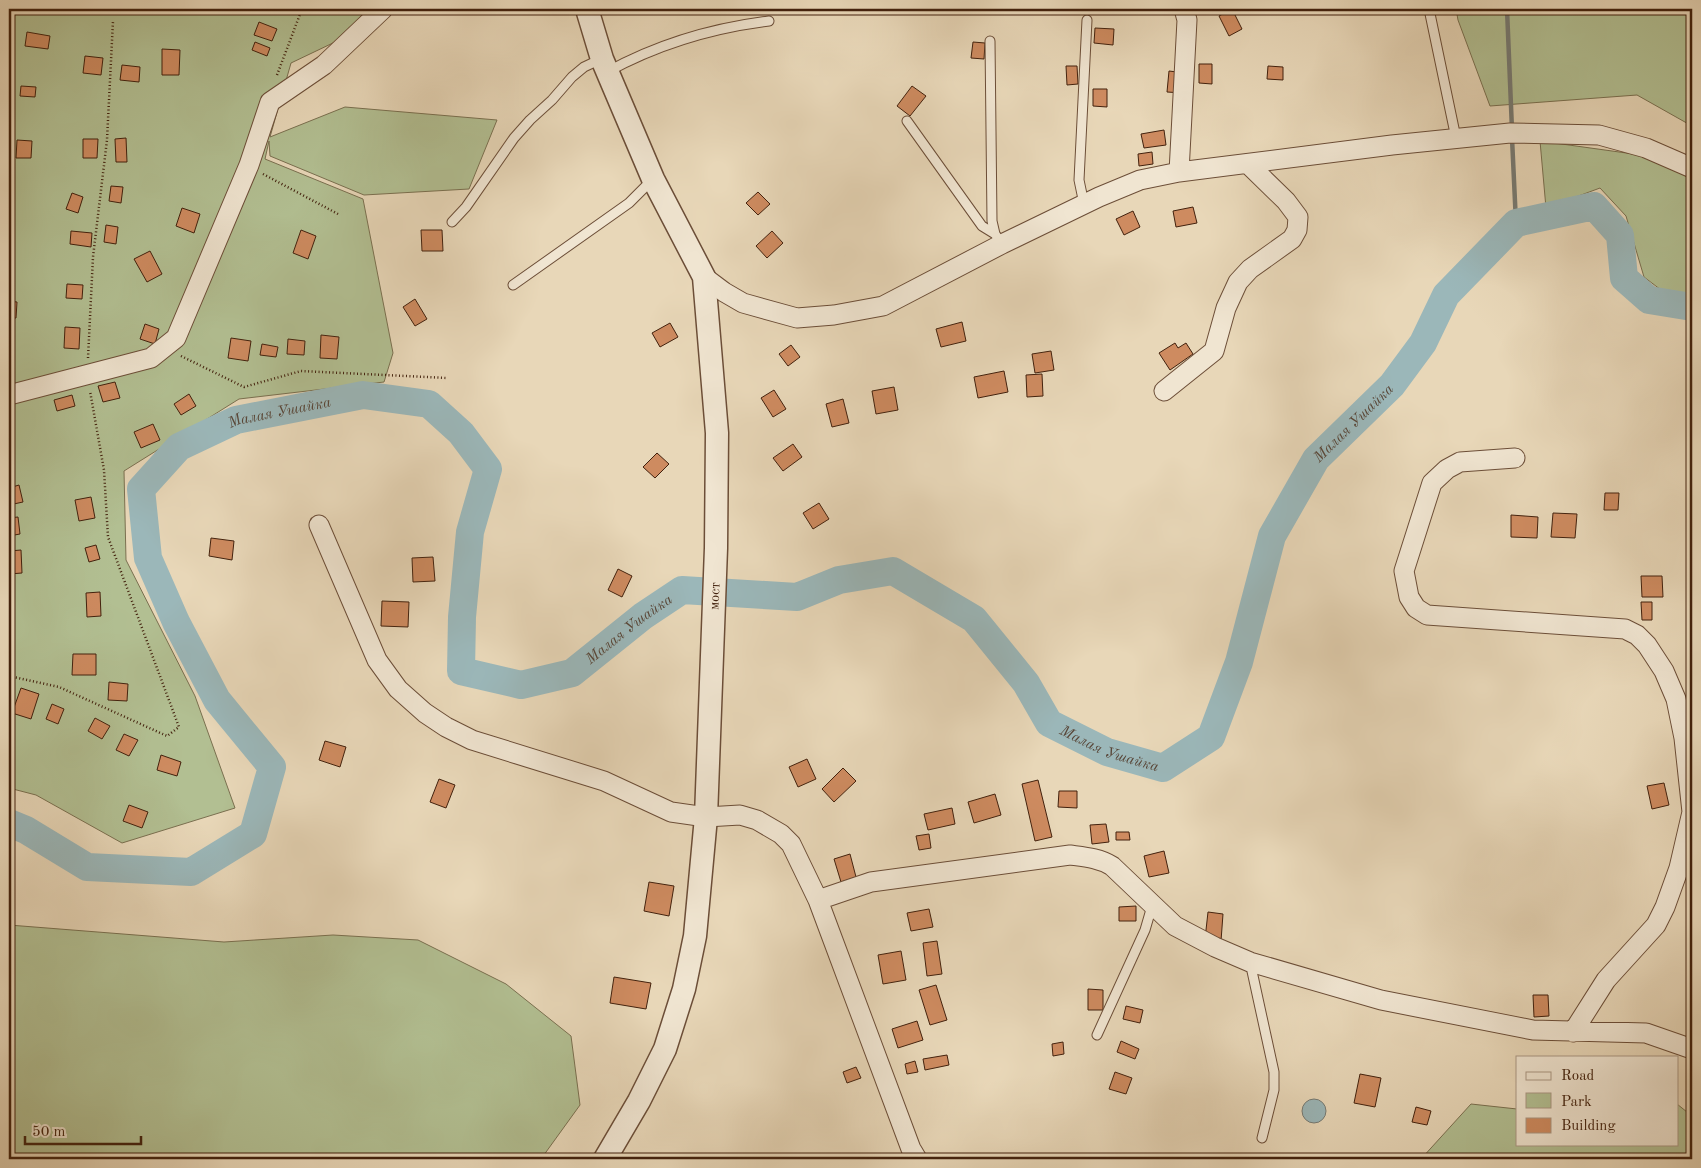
<svg xmlns="http://www.w3.org/2000/svg" width="1701" height="1168" viewBox="0 0 1701 1168" font-family="'Old Standard TT',serif">
	<style>
		.green { fill: #b2bf92; stroke: #7a7050 }
		.water { fill: #9bb7b9; stroke: #777b74 }
		.lines { fill: none; stroke-linecap: round; stroke-linejoin: round }
		.stream { stroke: #777b74; stroke-width: 4.5 }
		.river { stroke: #9bb7b9; stroke-width: 28 }
		.building { fill: #ce8b60; stroke: #42210d }
		.service-casing { stroke: #6c4e38; stroke-width: 11 }
		.minor-casing { stroke: #6c4e38; stroke-width: 21 }
		.tertiary-casing { stroke: #6c4e38; stroke-width: 25 }
		.path { stroke: #42210d; stroke-width: 2.5; stroke-dasharray: 1 2.5; stroke-linecap: butt }
		.service { stroke: #f0e5d1; stroke-width: 9 }
		.minor { stroke: #f0e5d1; stroke-width: 19 }
		.tertiary { stroke: #f0e5d1; stroke-width: 22 }
		.labels { text-anchor: middle; stroke-width: 4; stroke-linejoin: round; paint-order: stroke }
		.street-label { font-size: 14px; fill: #42210d; stroke: #f0e5d1 }
		.water-label { font-size: 15px; font-style: italic; fill: #584638; stroke: #f0e5d1 }
	</style>
	<rect width="100%" height="100%" fill="#e8d7b8"/>
	<filter id="stains"><feTurbulence type="fractalNoise" baseFrequency=".004" numOctaves="4"/><feColorMatrix values="0 0 0 0 .2 0 0 0 0 .09 0 0 0 0 .02 0 0 0 .5 -.17"/></filter>
	<radialGradient id="worn" r=".72"><stop offset=".6" stop-color="#630" stop-opacity="0"/><stop offset="1" stop-color="#630" stop-opacity=".3"/></radialGradient>
	<path class="green" d="M9,9H368L335,42L291,63L270,137L345,107L497,120L469,189L364,195L270,156L269,141L265,159L363,199L393,353L384,382L239,399L124,471L126,560L195,696L235,808L122,843L36,795L9,788Z
		M622,9H718L716,12H629Z
		M1456,9H1692V126L1637,95L1490,106L1458,20Z
		M1540,141L1648,156L1692,179V296L1665,293L1644,277L1626,216L1600,188L1546,208Z
		M9,925L224,942L333,935L418,940L506,984L571,1036L580,1105L541,1159H9Z
		M1471,1104L1517,1109V1144H1677V1104L1692,1116V1159H1421Z"/>
	<path class="water" d="M1302 1111a12 12 0 1 1 24 0a12 12 0 1 1-24 0Z"/>
	<g class="lines">
		<path class="stream" d="M1507,9L1512,130
			M1512,138L1516,223"/>
		<path class="river" id="s1" d="M9,823L26,830L87,867L191,872L253,834L272,767L217,700L176,622L148,558L141,489L179,447L236,420L363,395L429,404L461,433L488,469L470,532L462,617L461,671L521,685L572,673L643,616L682,590L797,597L839,580L893,571L974,619L1026,683L1049,723L1107,752L1163,768L1211,737L1239,662L1272,536L1316,459L1392,385L1423,343L1446,295L1516,223L1594,206L1620,235L1624,278L1649,300L1692,307"/>
	</g>
	<path class="building" d="M1232,9L1242,29L1229,36L1219,16Z
		M259,22L277,29L272,41L254,35Z
		M1095,28L1114,29L1113,45L1094,43Z
		M27,32L50,36L48,49L25,46Z
		M255,42L270,48L267,56L252,50Z
		M973,42L985,43L984,59L971,58Z
		M162,49L180,50L179,75H162Z
		M85,56L103,58L101,75L83,73Z
		M1199,64H1212V84L1199,83Z
		M122,65L140,67L139,82L120,80Z
		M1066,66H1077L1078,84L1067,85Z
		M1268,66L1283,67V80L1267,79Z
		M1169,71L1185,73L1183,93L1167,92Z
		M21,86L36,87L35,97L20,96Z
		M912,86L926,96L910,116L897,106Z
		M1093,89H1107V107L1093,106Z
		M1164,130L1166,145L1144,148L1141,134Z
		M126,138L127,162H116L115,139Z
		M83,139H98L97,158H83Z
		M17,140L32,141L31,158H16Z
		M1152,152L1153,164L1139,166L1138,154Z
		M111,186L123,187L121,203L109,201Z
		M758,192L770,204L758,215L746,203Z
		M72,193L83,197L78,213L66,209Z
		M1193,207L1197,223L1176,227L1173,211Z
		M182,208L200,214L194,233L176,226Z
		M1133,211L1140,227L1124,235L1116,219Z
		M106,225L118,227L116,244L104,242Z
		M301,230L316,236L308,259L293,253Z
		M421,230H442L443,251H422Z
		M71,231L92,233L91,247L70,244Z
		M772,231L783,243L767,258L756,246Z
		M150,251L162,274L147,282L134,259Z
		M67,284L83,285L82,299L66,298Z
		M415,299L427,319L415,326L403,307Z
		M9,301L17,302L16,318H9Z
		M962,322L966,341L941,347L936,329Z
		M670,323L678,337L660,347L652,333Z
		M145,324L159,329L155,344L140,339Z
		M65,327L80,328L79,349L64,348Z
		M321,335L339,337L337,359L320,358Z
		M231,338L251,341L248,361L228,358Z
		M288,339L305,341L304,355L287,354Z
		M1175,343L1178,348L1186,343L1193,354L1170,370L1159,353Z
		M262,344L278,347L276,357L260,355Z
		M791,345L800,357L788,366L779,354Z
		M1051,351L1054,370L1035,373L1032,354Z
		M1004,371L1008,392L978,398L974,377Z
		M1042,374L1043,396L1027,397L1026,375Z
		M115,382L120,398L103,402L98,386Z
		M894,387L898,410L876,414L872,391Z
		M774,390L786,409L773,417L761,398Z
		M189,394L196,406L181,415L174,404Z
		M72,395L75,406L57,411L54,400Z
		M843,399L849,423L832,427L826,404Z
		M153,424L160,440L141,448L134,432Z
		M793,444L802,457L783,471L773,458Z
		M657,453L669,464L655,478L643,467Z
		M19,485L23,502L9,505V488Z
		M1605,493H1619L1618,510H1604Z
		M91,497L95,518L79,521L75,500Z
		M819,503L829,519L813,529L803,513Z
		M1553,513L1577,514L1575,538L1551,537Z
		M1511,515L1538,517L1537,538L1511,537Z
		M18,517L20,534L9,536V518Z
		M211,538L234,541L232,560L209,556Z
		M96,545L100,559L89,562L85,548Z
		M21,550L22,573L9,574V551Z
		M433,557L435,581L413,582L412,558Z
		M618,569L632,576L622,597L608,590Z
		M1641,576H1662L1663,597H1642Z
		M100,592L101,616L87,617L86,593Z
		M382,601L409,602L408,627L381,626Z
		M1641,602H1652V620H1642Z
		M73,654H96V675H72Z
		M109,682L128,684L127,701L108,700Z
		M21,688L39,694L31,719L12,713Z
		M52,704L64,709L58,724L46,719Z
		M95,718L110,726L102,739L88,731Z
		M124,734L138,740L129,756L116,750Z
		M325,741L346,747L340,767L319,760Z
		M161,755L181,762L177,776L157,770Z
		M807,759L816,779L798,787L789,767Z
		M843,768L856,781L834,802L822,789Z
		M439,779L455,785L446,808L430,802Z
		M1038,780L1052,837L1035,841L1022,784Z
		M1664,783L1669,805L1652,809L1647,786Z
		M1059,791H1077V808L1058,807Z
		M995,794L1001,815L974,823L968,802Z
		M129,805L148,812L142,828L123,821Z
		M952,808L955,824L928,830L924,814Z
		M1106,824L1109,842L1092,844L1090,825Z
		M1116,832H1129L1130,840H1116Z
		M929,834L931,848L919,850L916,836Z
		M1164,851L1169,873L1149,877L1144,856Z
		M850,854L856,877L841,882L834,859Z
		M649,882L674,886L669,916L644,911Z
		M1136,906V921H1119V907Z
		M929,909L933,927L911,931L907,913Z
		M1208,912L1223,914L1221,941L1205,939Z
		M937,941L942,974L927,976L923,943Z
		M901,951L906,980L883,984L878,955Z
		M614,977L651,983L646,1009L610,1003Z
		M936,985L947,1020L930,1025L919,990Z
		M1088,989L1103,990V1010H1088Z
		M1533,995H1548L1549,1016L1534,1017Z
		M1126,1006L1143,1010L1140,1023L1123,1019Z
		M917,1021L923,1040L898,1048L892,1029Z
		M1121,1041L1139,1049L1135,1059L1117,1052Z
		M1063,1042L1064,1054L1053,1056L1052,1044Z
		M947,1055L949,1065L925,1070L923,1059Z
		M915,1061L918,1072L907,1074L905,1064Z
		M856,1067L861,1078L847,1083L843,1072Z
		M1115,1072L1132,1078L1126,1094L1109,1089Z
		M1360,1074L1381,1078L1375,1107L1354,1103Z
		M1416,1107L1431,1111L1427,1125L1412,1122Z"/>
	<g class="lines">
		<defs>
			<path id="service" d="M1429,9L1456,138
				M990,41L992,221L995,234L1002,244
				M607,72C658,44 712,28 769,21
				M907,121L982,226L995,234
				M1084,204L1079,180L1087,20
				M452,222L466,207L514,138L530,120L552,100L572,77L584,67L601,59
				M513,285L629,203L653,179
				M1250,962L1274,1072V1090L1262,1138
				M1097,1035L1145,930L1152,906"/>
			<path id="minor" d="M1179,172L1187,20L1184,9
				M704,277L724,292L743,303L797,318L834,315L883,306L1002,244L1099,197L1140,180L1179,172L1392,145L1510,133L1599,135L1646,148L1692,168
				M1164,391L1214,351L1226,308L1238,282L1250,269L1292,239L1297,230L1298,217L1286,201L1248,164
				M9,395L151,358L176,338L249,165L270,102L324,65L383,9
				M1515,458L1460,462L1447,469L1432,483L1404,571L1409,597L1416,608L1427,615L1625,629L1637,635L1647,645L1664,671L1676,699L1684,738L1692,812L1679,868L1665,907L1656,925L1606,980L1573,1032
				M319,525L377,660L398,689L425,713L446,727L472,740L604,781L671,812L706,817L740,815L757,820L781,834L791,844L818,900L911,1149L917,1159
				M818,900L871,882L1070,855C1085,857 1099,858 1112,866L1175,926L1215,947L1250,962L1381,1000L1533,1030L1646,1033L1692,1049"/>
			<path id="tertiary" d="M587,9L602,59L653,179L704,277L717,433L716,548L706,817L695,936L684,989L665,1049L639,1101L605,1159"/>
		</defs>
		<use href="#service" class="service-casing"/>
		<use href="#minor" class="minor-casing"/>
		<use href="#tertiary" class="tertiary-casing"/>
		<path class="path" d="M277,75L302,9
			M9,82L14,9
			M263,174L338,214
			M181,356L244,387L301,371L447,378
			M88,358L93,257L107,140L113,21
			M9,676L59,687L167,736L179,727L108,537L104,470L90,391"/>
		<use href="#service" class="service"/>
		<use href="#minor" class="minor"/>
		<use href="#tertiary" class="tertiary"/>
	</g>
	<g class="labels">
		<g class="street-label">
			<text transform="translate(714 596) rotate(-87)" y="5">мост</text>
		</g>
		<g class="water-label">
			<text dy="5" stroke="none"><textPath href="#s1" startOffset="814">Малая Ушайка</textPath></text>
			<text dy="5" stroke="none"><textPath href="#s1" startOffset="2480">Малая Ушайка</textPath></text>
			<text dy="5" stroke="none"><textPath href="#s1" startOffset="1445">Малая Ушайка</textPath></text>
			<text dy="5" stroke="none"><textPath href="#s1" startOffset="2015">Малая Ушайка</textPath></text>
		</g>
	</g>
	<rect width="1701" height="1168" fill="none" stroke="#e8d7b8" stroke-width="30"/>
	<rect x="10" y="10" width="1681" height="1148" fill="none" stroke="#42210d" stroke-width="2.5"/>
	<rect x="15" y="15" width="1671" height="1138" fill="none" stroke="#42210d"/>
	<rect x="1516" y="1056" width="162" height="90" fill="#f0e5d1" stroke="#aa9783"/>
	<rect x="1526" y="1072" width="25" height="8" fill="#f0e5d1" stroke="#aa9783"/>
	<text x="1561" y="1080" font-size="15" fill="#42210d">Road</text>
	<rect x="1526" y="1093" width="25" height="15" fill="#b2bf92" stroke="#aa9783"/>
	<text x="1561" y="1106" font-size="15" fill="#42210d">Park</text>
	<rect x="1526" y="1118" width="25" height="15" fill="#ce8b60" stroke="#aa9783"/>
	<text x="1561" y="1130" font-size="15" fill="#42210d">Building</text>
	<path d="M25 1136v8h116v-8" fill="none" stroke="#42210d" stroke-width="2.5"/>
	<text x="32" y="1136" font-size="15" fill="#42210d" stroke="#f0e5d1" stroke-width="4" paint-order="stroke">50 m</text>
	<rect width="100%" height="100%" filter="url(#stains)"/>
	<rect width="100%" height="100%" fill="url(#worn)"/>
</svg>
